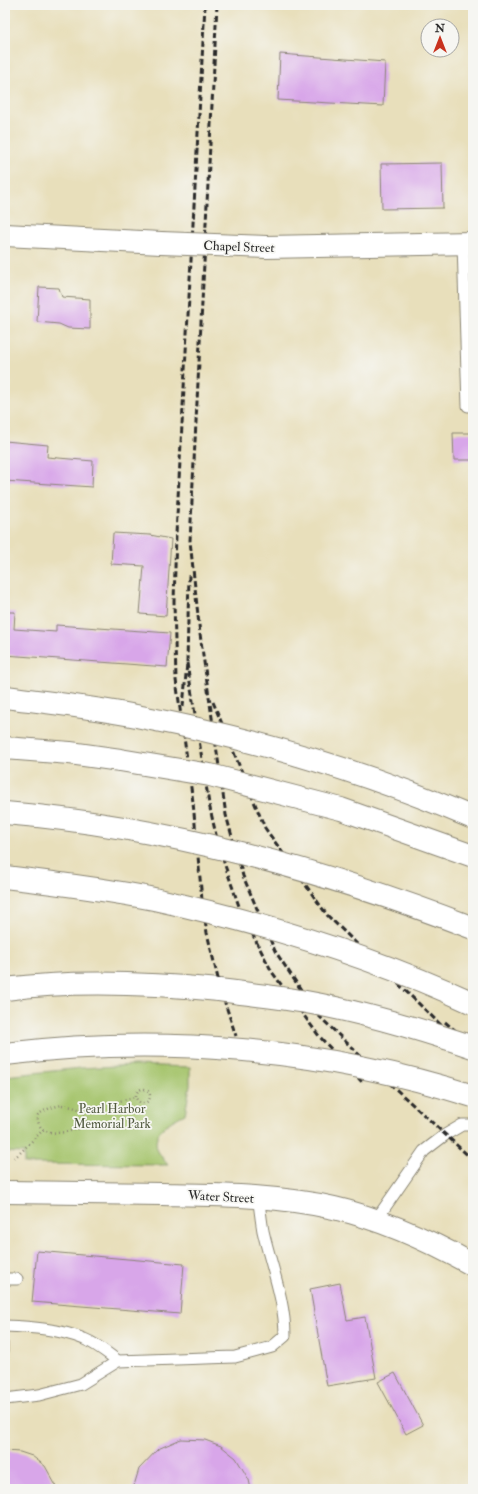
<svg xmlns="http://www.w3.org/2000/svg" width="478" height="1494" viewBox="0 0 478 1494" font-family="'IM FELL Double Pica',serif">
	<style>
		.green { fill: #a5c46c; stroke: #68784c }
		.building { fill: #d8a6e9 }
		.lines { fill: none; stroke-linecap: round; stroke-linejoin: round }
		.lane-casing { stroke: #8a8573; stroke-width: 13 }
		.secondary-casing { stroke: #8a8573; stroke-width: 24 }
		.primary-casing { stroke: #8a8573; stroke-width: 24 }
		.highway-casing { stroke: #8a8573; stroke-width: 24 }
		.path { stroke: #8a8573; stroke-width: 2.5; stroke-dasharray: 1 3; stroke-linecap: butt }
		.lane { stroke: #fff; stroke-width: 11 }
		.secondary { stroke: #fff; stroke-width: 22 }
		.primary { stroke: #fff; stroke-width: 22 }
		.highway { stroke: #fff; stroke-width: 22 }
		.rail { stroke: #2b2b2b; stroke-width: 3; stroke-dasharray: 6 3; stroke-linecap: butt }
		.secondary-bridge-casing { stroke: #8a8573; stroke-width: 24; stroke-linecap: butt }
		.highway-bridge-casing { stroke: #8a8573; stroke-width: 24; stroke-linecap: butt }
		.secondary-bridge { stroke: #fff; stroke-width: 22 }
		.highway-bridge { stroke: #fff; stroke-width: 22 }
		.labels { text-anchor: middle; stroke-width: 3.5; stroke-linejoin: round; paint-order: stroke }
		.street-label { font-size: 13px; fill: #2b2b2b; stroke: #f6f6f2 }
		.park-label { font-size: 13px; fill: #50593e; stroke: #f6f6f2 }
	</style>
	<rect width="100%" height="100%" fill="#f6f6f2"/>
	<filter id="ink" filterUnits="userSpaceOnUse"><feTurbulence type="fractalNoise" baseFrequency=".025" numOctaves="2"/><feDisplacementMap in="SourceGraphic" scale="8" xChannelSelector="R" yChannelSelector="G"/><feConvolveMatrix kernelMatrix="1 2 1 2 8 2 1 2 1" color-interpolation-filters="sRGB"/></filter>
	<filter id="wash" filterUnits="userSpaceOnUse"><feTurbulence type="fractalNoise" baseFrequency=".012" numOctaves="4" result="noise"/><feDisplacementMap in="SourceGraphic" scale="16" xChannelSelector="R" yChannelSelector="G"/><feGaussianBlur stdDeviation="0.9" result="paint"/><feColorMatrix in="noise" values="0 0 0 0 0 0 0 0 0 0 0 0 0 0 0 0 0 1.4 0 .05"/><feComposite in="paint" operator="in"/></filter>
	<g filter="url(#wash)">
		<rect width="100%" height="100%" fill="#e8dfbb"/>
		<path class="green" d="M135,1065L190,1067V1086L185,1114C171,1121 152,1130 157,1149C159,1154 164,1160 168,1165L24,1164V1153L5,1152V1076L81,1068Z"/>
		<g id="blocks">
			<path class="building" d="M280,54L385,62L383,106L278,100Z
				M442,163L443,208L382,209L381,164Z
				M39,287L59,288L62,297L90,299V329L68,328L59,324L37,322Z
				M453,433H473V460H454Z
				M5,441L48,445L47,457L93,461L92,487L5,481Z
				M113,533L150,535L171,539L166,616L140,614L144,566L111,564Z
				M5,612H15L14,629L56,632V625L170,633L167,667L5,655Z
				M37,1251L184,1264L180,1314L32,1302Z
				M340,1283L347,1320L365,1317L376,1378L327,1386L310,1289Z
				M5,1342H8V1389H5Z
				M395,1373L423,1425L406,1434L378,1382Z
				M181,1439L205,1440L221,1446L236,1458L249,1480L251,1489H133L139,1469L158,1449Z
				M5,1451L20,1452L32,1456L45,1466L55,1484L56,1489H5Z"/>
		</g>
	</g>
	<g filter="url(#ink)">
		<use href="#blocks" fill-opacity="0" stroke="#8a8573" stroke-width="1"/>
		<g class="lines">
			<defs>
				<path id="lane" d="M463,243L468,406
					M376,1220L424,1151L445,1135L462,1125H473
					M5,1279H17
					M5,1326C31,1327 60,1329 84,1339C97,1344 107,1353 118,1361
					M5,1399L39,1395L81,1384L118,1361L235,1357L272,1347L285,1336C285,1300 271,1266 263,1231C261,1220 260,1208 258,1197"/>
				<path id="secondary" d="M5,235L161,243
					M266,247L473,243"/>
				<path id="primary" d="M5,1192C57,1193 110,1193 162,1194C219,1195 278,1195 334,1208C382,1219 430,1241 473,1265"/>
				<path id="highway" d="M5,989C75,980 149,983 219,990"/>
			</defs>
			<use href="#lane" class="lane-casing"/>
			<use href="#secondary" class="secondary-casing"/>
			<use href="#primary" class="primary-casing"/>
			<use href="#highway" class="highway-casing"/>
			<path class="path" d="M136 1096a7 7 0 1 1 14 0a7 7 0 1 1-14 0Z
				M62,1105C73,1107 84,1108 87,1120L83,1127C69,1133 35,1140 38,1115C45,1109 53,1107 62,1105Z
				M82,1111L135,1097
				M14,1158L19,1154L44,1129"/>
			<use href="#lane" class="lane"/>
			<use href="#secondary" class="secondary"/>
			<use href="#primary" class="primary"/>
			<use href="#highway" class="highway"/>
			<path class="rail" d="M205,5L176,534L174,602L176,680L193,802L202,900L207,933L221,991L236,1036
				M217,5L190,541L200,634L226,815L243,876L275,951L318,1015L375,1070L473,1160
				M187,663L209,804L219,848L241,912L272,972L319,1036L362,1082
				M213,702L265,828L327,915L473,1056
				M183,707L187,663L189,575
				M445,1022L473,1045"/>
			<defs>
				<path id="secondary-bridge" d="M161,243L266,247"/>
				<path id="highway-bridge" d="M5,697C52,703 100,708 146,718C260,740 366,772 473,818
					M5,748L70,753L120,760L210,775L341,809L473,856
					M5,813C166,826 322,870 473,928
					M5,877C55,883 105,889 154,899C264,923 371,956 473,1003
					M219,990C248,994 277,997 306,1002C362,1012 419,1029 473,1047
					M5,1054C162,1035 322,1048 473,1096"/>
			</defs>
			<use href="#secondary-bridge" class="secondary-bridge-casing"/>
			<use href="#highway-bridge" class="highway-bridge-casing"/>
			<use href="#secondary-bridge" class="secondary-bridge"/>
			<use href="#highway-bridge" class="highway-bridge"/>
		</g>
	</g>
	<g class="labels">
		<g class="street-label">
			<text transform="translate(239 246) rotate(2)" y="5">Chapel Street</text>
			<text transform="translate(221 1196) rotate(3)" y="5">Water Street</text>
		</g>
		<g class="park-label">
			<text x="112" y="1113">Pearl Harbor<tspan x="112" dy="15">Memorial Park</tspan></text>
		</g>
	</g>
	<rect width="478" height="1494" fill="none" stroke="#f6f6f2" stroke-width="20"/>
	<g transform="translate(440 38)"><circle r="19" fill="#f6f6f2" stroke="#a5a5a2"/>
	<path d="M0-3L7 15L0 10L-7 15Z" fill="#c8321e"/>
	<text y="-6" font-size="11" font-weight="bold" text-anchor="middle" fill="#2b2b2b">N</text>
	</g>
</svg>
